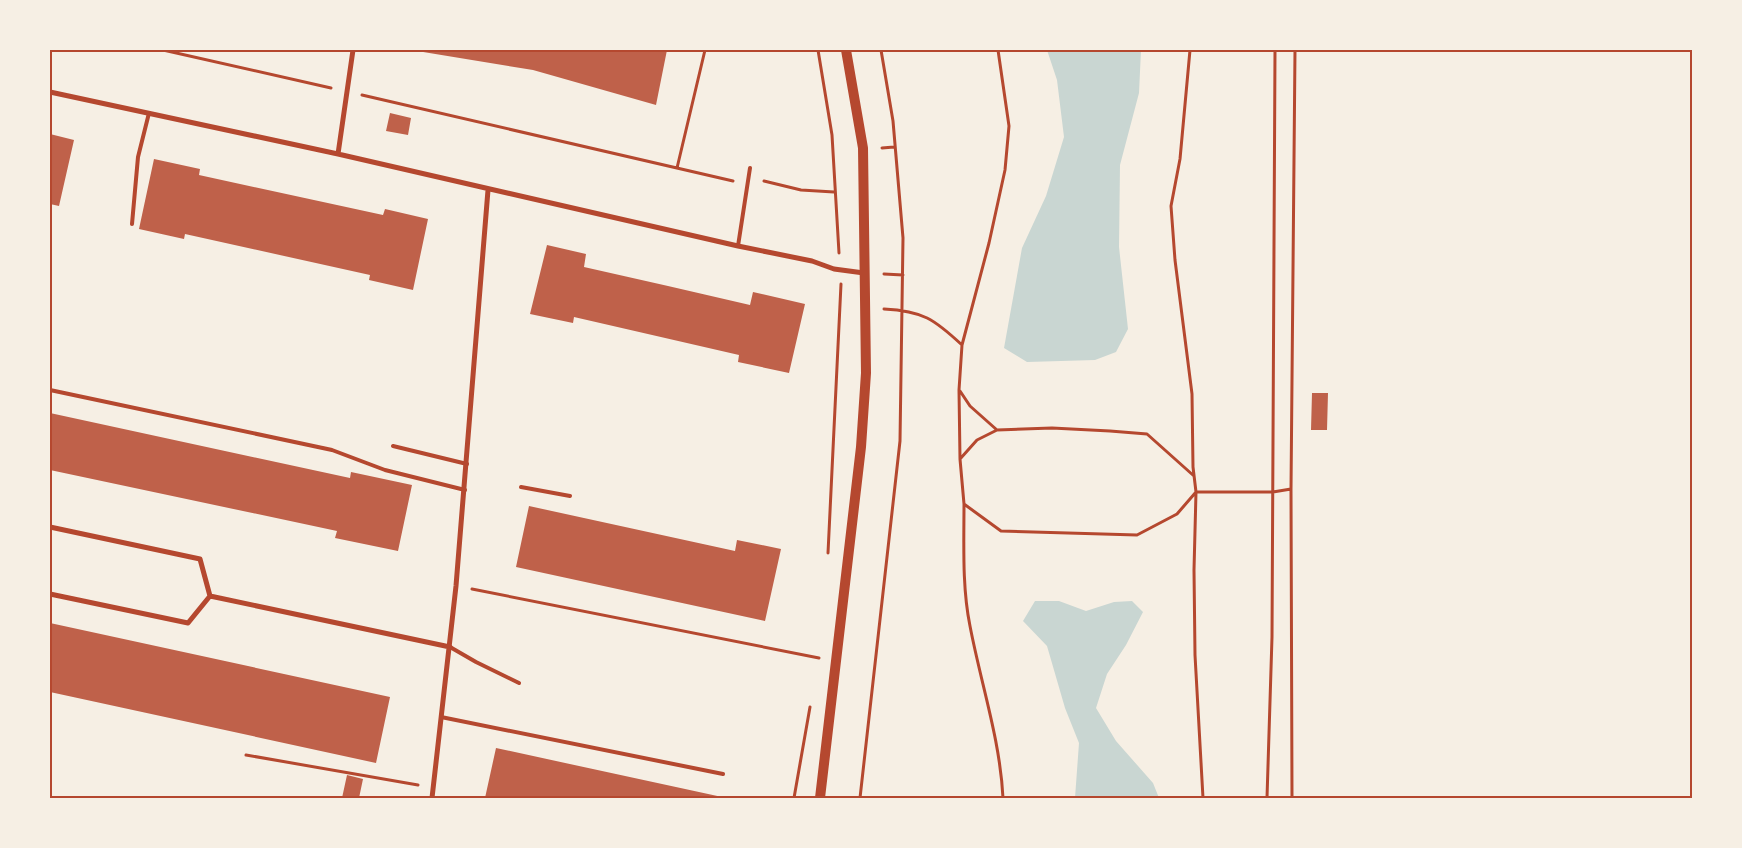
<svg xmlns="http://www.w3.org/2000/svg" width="1742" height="848" viewBox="0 0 1742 848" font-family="'Work Sans',sans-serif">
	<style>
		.water { fill: #c9d6d2 }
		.building { fill: #bf614a }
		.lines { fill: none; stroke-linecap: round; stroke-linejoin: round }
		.path { stroke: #b5482f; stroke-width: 3 }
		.service { stroke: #b5482f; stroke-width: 4 }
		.minor { stroke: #b5482f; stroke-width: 5 }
		.secondary { stroke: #b5482f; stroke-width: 10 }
		.neatline { fill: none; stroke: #b5482f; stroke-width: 2 }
	</style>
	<rect width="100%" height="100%" fill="#f6efe4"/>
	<path class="water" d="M1047,50H1141L1139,93L1120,165L1119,247L1128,329L1116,352L1095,360L1027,362L1004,348L1022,248L1046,196L1064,137L1057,80Z
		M1035,601H1059L1086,611L1114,602L1132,601L1143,612L1126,645L1107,674L1096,708L1116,741L1153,783L1159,798H1075L1079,743L1065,708L1047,646L1023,621Z"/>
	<path class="building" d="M411,50H667L656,105L533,70Z
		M390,113L411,118L408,135L386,131Z
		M50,134L74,140L59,206L50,204Z
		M154,159L200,169L199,175L383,215L385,209L428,219L413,290L369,280L370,275L185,234L184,239L139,229Z
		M547,245L586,254L584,267L668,286L750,305L753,292L805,304L789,373L738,362L739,355L574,317L573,323L530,314Z
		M1312,393H1328L1327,430H1311Z
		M50,413L350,478L351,472L412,485L398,551L335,538L337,531L50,470Z
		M529,506L735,551L737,540L781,549L765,621L516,567Z
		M50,623L390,697L376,763L50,692Z
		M496,748L722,797V798H485Z
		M347,775L363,779L359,798H342Z"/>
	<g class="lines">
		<path class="path" d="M163,50L331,88
			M818,50L832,135L839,253
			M1190,50L1180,159L1171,206L1175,260L1192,394L1193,467L1196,492L1194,570L1195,655L1203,798
			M362,95L733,181
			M882,148L894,147
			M677,168L705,50
			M764,181L801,190L834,192
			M884,274L903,275
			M884,309C923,311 934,319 962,345
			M960,391L970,406L997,430
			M960,459L959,390L962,345L989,243L1005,170L1009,126L998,50
			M1194,476L1147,434L1110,431L1052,428L997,430L977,440L960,459L964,504L1001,531L1137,535L1177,514L1196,492H1273L1291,489
			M964,504C964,544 962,587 970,626C981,684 1000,739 1003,798
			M828,553L841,284
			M472,589L819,658
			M246,755L418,785
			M794,798L810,707
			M860,798L900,441L903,238L893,121L881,50
			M1267,798L1272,637L1275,50
			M1292,798L1291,489L1295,50"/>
		<path class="service" d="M132,224L138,157L149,113
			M738,246L750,168
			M50,390L332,450L385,470L465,490
			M393,446L467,464
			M521,487L570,496
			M450,647L476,662L519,683
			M441,717L723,774"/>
		<path class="minor" d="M50,92L338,154L738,246L812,261L834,269L864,273
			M338,154L353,50
			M50,527L200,559L210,596
			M50,594L188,623L210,596
			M210,596L450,647
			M432,798L456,586L488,190"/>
		<path class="secondary" d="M820,798L861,447L866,373L863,148L846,50"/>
	</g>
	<rect width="1742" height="848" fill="none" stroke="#f6efe4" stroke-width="102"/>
	<rect x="51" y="51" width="1640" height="746" class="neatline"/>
</svg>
